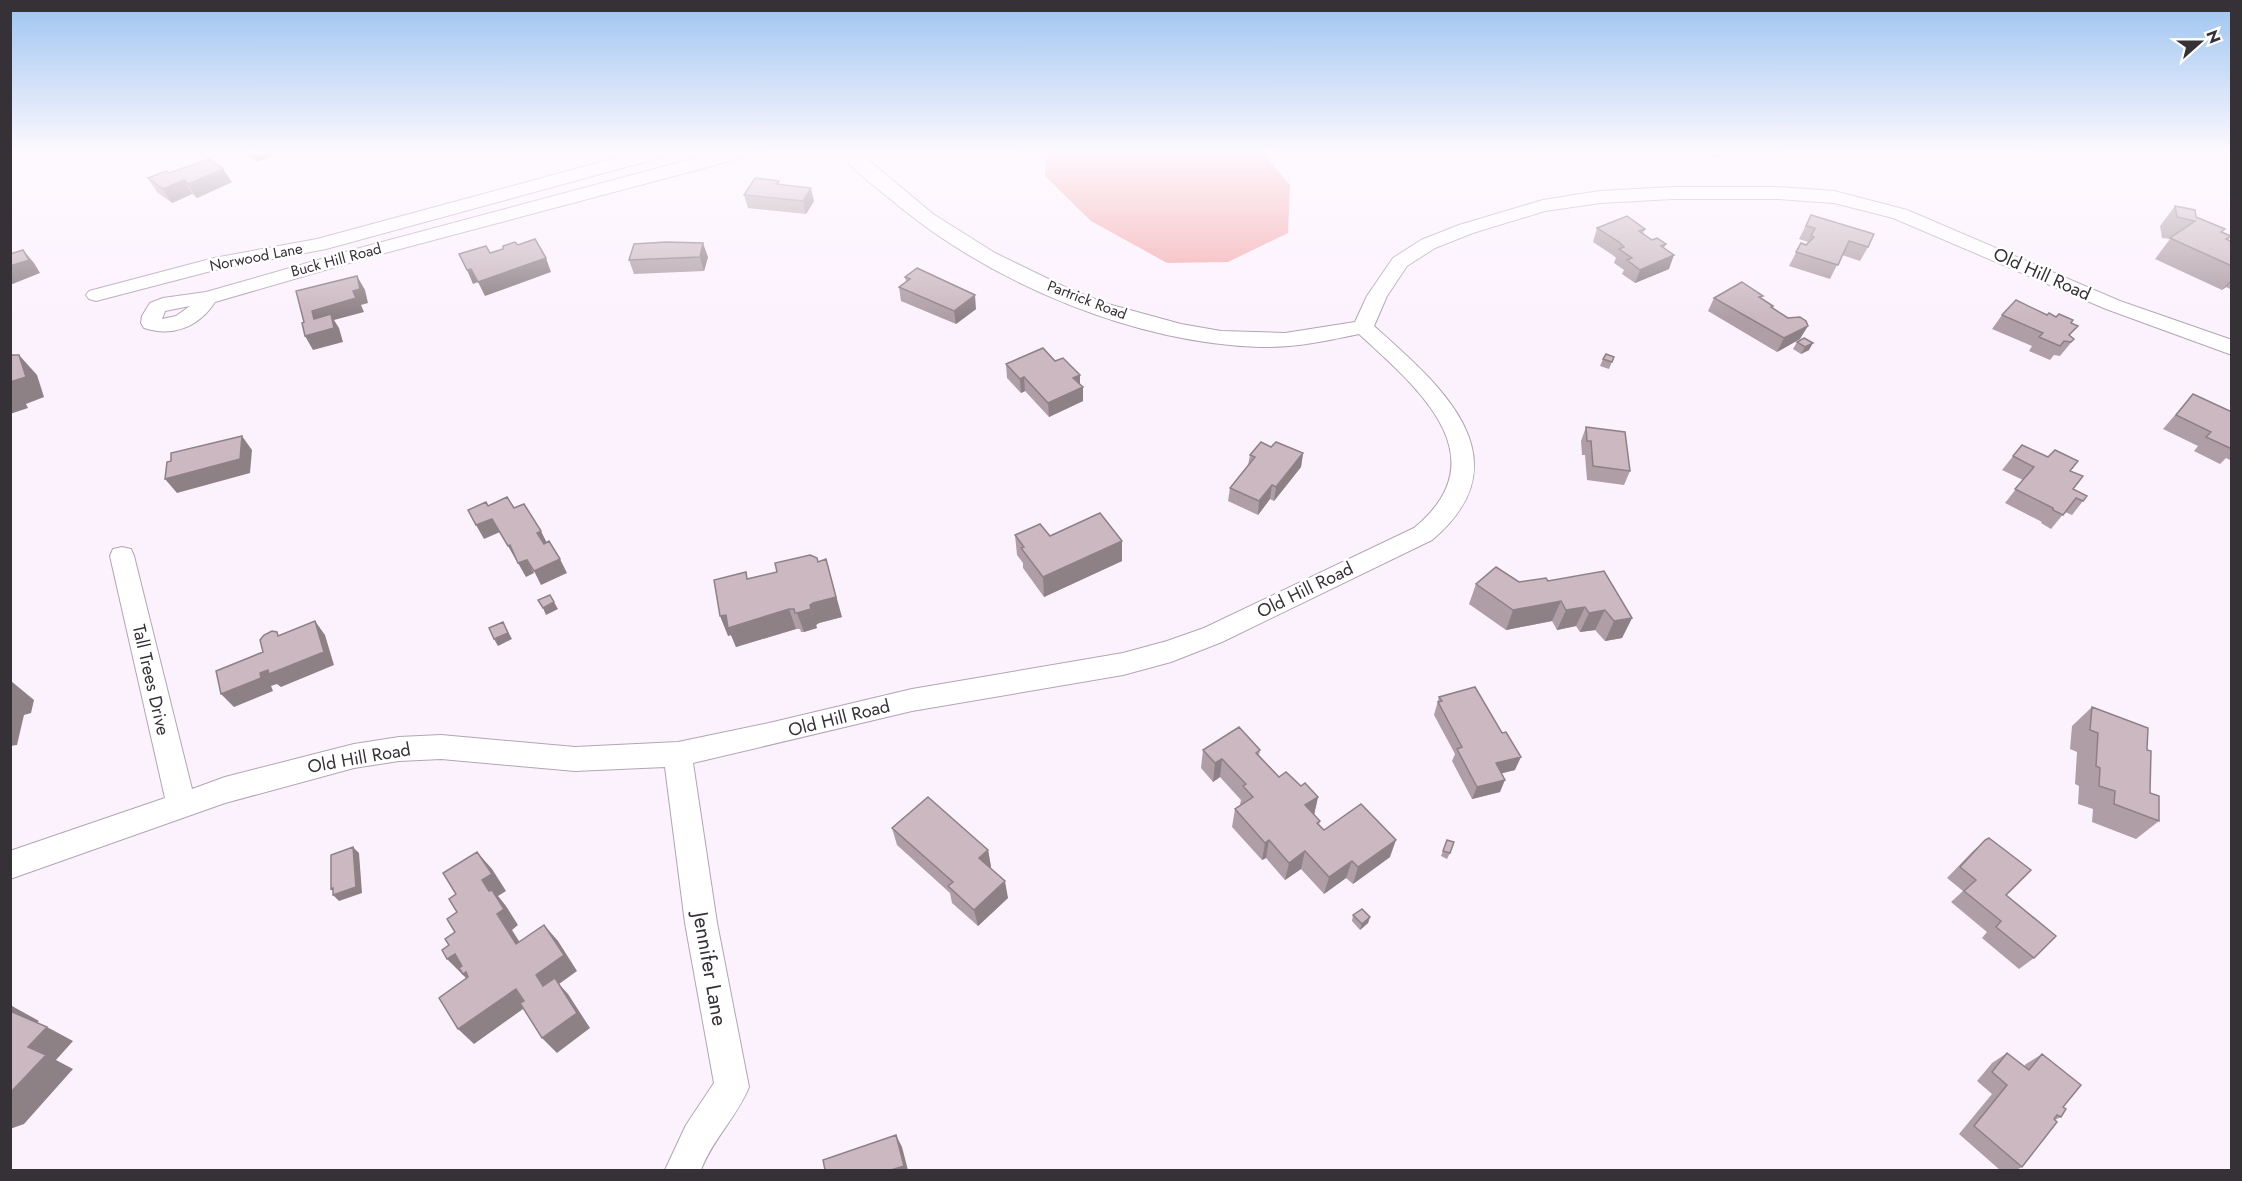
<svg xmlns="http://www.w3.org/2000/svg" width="2242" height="1181" viewBox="0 0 2242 1181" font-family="Jost,sans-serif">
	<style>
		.green { fill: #f3adaf }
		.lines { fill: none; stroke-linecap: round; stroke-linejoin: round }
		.minor-casing { stroke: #b2a5b3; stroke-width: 2 }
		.minor { fill: #fff; fill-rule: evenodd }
		.wall { fill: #af9ea5 }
		.shaded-wall { fill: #8e8186 }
		.building { fill: #cbb8c0; stroke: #8e8186; stroke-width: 1.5 }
		.labels { text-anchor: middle; stroke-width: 5; stroke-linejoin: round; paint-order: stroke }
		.far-street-label { font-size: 15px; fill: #363137; stroke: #fff }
		.street-label { font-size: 18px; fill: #363137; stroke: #fff }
		.near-street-label { font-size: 21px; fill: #363137; stroke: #fff }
	</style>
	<rect width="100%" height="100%" fill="#fcf2fe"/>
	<path class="green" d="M1046,152H1262L1290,185L1288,233L1228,262L1167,263L1091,221L1045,176Z"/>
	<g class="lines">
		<defs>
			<path id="minor" d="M638,152H669L666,156L326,249L215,270L96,301L89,299L86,295L89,291L214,258L317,239Z
				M718,152H752L749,156L370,257L215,302C198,328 172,337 144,328L141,323L142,316L150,303L163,298L206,292L356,249ZM190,306L176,316L162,319L165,311Z
				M839,152H859L933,214L995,253L1069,289L1108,304L1181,324L1221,331L1285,333L1355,322L1367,296L1393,258L1421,240L1459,225L1543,200L1600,191L1673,187H1778L1834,191L1907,210L2120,301L2232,340V355L2106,309L1893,218L1834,203L1778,199H1673L1600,203L1545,211L1473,233L1435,248L1407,266L1387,296L1374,326C1439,384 1528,459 1432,540L1222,642L1171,662L1123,675L912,711L693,763L717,923L749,1087C737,1117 712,1140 701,1170H665L686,1125L714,1083L685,923L665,767L575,771L441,759L399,761L354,768L225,803L10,879V851L165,798L110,556L113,549L122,547L131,549L134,556L192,789L225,777L354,744L399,737L441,735L575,747L678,742L769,723L912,689L1123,653L1167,641L1204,628L1414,528C1502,456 1415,386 1359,334C1326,341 1293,348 1260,347C1136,343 996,285 900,207C882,191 853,172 839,152Z"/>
		</defs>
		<use href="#minor" class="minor-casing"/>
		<use href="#minor" class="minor"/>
	</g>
	<path class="wall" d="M244,152H276L277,153L258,162L245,154Z
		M1707,152H1723L1715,157Z
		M169,173L232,182L197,198L192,194L172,203L157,192L148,178Z
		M779,181V184L814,201L806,214L748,208L744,195Z
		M2175,206L2231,236L2228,240L2232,242V290L2226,287L2222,290L2155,259L2170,239L2162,238L2160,226Z
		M1811,215L1868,247L1860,261L1842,255L1830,279L1789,266L1801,243L1806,245L1808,242L1799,239Z
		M1597,228L1645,229L1643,234L1652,240L1666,244L1664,248L1669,269L1635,283L1622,274L1624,270L1614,263L1616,258L1614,256L1593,242Z
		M708,257L704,271L634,274L629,260Z
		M905,277L976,309L956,324L901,301L899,287L906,282Z
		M1714,298L1762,299L1773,306L1772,308L1800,339L1777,352L1708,311Z
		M2002,315H2047L2071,323L2070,336L2074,339L2060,356L2054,355L2050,360L2029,351L2032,346L1992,329Z
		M1797,342L1809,350L1801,354L1793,349Z
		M1614,357L1609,369L1600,366L1603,359Z
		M1055,361L1080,375V385L1083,401L1049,417L1025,391L1021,393L1007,378L1006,364Z
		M2193,394L2232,412V461L2226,458L2220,464L2194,451L2198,446L2163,429Z
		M1586,427L1630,471L1624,485L1587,480L1585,455H1582L1581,441Z
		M2022,445L2070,471L2073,489L2083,501L2072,515L2065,512L2051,529L2041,523L2042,522L2005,503L2023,480L2002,470Z
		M1271,447L1303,453L1301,467L1274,501L1270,499L1258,515L1228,501L1230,488L1248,465L1250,455Z
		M1015,535L1050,536L1122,541V561L1044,597L1023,568V563L1017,555Z
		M749,578L842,617L819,623L816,625L817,628L804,632H801L800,629H796L736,647L731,635L728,636Z
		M1548,581L1632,618L1622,638L1605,641L1595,630L1580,632L1576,626L1557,630L1552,621L1506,630L1469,604L1476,584Z
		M1439,697L1515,770L1502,773L1500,792L1472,799L1452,761L1455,754L1434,715Z
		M2092,707L2147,750L2150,793L2159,821L2136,839L2092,822L2093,809L2078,804L2079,786L2075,784L2077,752L2070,749L2072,726Z
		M1203,750H1260L1259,755L1279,777L1301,786L1318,797L1314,815L1320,821L1319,825L1324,830L1390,857L1353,884L1346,878L1324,894L1301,869L1285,880L1266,858L1262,860L1232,827L1235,809L1241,805L1240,804L1241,800L1220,777L1213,782L1201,768Z
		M892,828L988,850L991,867L990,868L1008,898L978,926L952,903L950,893L897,845Z
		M1447,840L1450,853L1447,859L1441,856Z
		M1985,840L2006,895L2034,958L2019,969L1982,938L1987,932L1951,902L1963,891L1947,878L1972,852Z
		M1353,915L1370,917L1368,923L1360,930L1352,921Z
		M2007,1053L2024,1066L2026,1064L2042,1054L2063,1107L2061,1117L2055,1120L2022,1167L2016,1170H2000L1959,1134L1992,1094L1977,1081L1992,1063Z"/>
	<path class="shaded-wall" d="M260,152H276L277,153L258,162L254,155Z
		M1717,152H1723L1715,157Z
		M223,169L232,182L197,198L188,184Z
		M184,180L192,194L172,203L163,189Z
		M811,188L814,201L806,214L803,201Z
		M703,243L708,257L704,271L700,257Z
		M23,250L34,263L40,273L10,285V266Z
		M1674,255L1669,269L1635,283L1640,270Z
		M546,258L551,272L485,296L478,282Z
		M471,269L478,282L473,284L467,270Z
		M357,276L365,290L368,303L361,305L364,312L334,320L339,328L343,342L313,350L305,336L314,319L312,311Z
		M2232,279V281L2226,287L2222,290Z
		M975,295L976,309L956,324L954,311Z
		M1808,326L1800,339L1777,352L1784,338Z
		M1813,343L1809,350L1801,354L1805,347Z
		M19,355L37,375L44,397L26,404L28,408L10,414V382Z
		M1080,375V388L1083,387V401L1049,417L1048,403L1073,378Z
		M1024,377L1025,391L1021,393L1020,379Z
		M242,436L252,450L250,473L177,493L165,479Z
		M1303,453L1301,467L1274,501L1276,487Z
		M1272,485L1270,499L1258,515L1259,501Z
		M492,519L500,532L484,539L476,525Z
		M541,531L548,545L544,547L537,533Z
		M1122,541V561L1044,597L1043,577Z
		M510,545L518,558L516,560L508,546Z
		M560,559L567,573L541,585L534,571Z
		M826,559L842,617L819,623L816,625L810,605L813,603Z
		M527,560L534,573L526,577L518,563Z
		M1561,601L1552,621L1506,630L1513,610Z
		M554,602L558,609L546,615L543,608Z
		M1585,607L1576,626L1557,630L1566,610Z
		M789,609L796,629L736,647L731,635L728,636L720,616Z
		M811,609L817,628L804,632L797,613Z
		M1605,610L1595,630L1580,632L1589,613Z
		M1632,618L1622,638L1605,641L1614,621Z
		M315,621L325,635L334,665L281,687L277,684L271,686L273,691L234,707L221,694L260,673Z
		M503,622L512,639L498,646L494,639Z
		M11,681L34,700L31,713L24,715L17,745L10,746V684Z
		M1521,757L1515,770L1491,776L1496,763Z
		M1222,759L1220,777L1213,782L1215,763Z
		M1505,780L1500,792L1472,799L1477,787Z
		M1318,797L1314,815L1305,805Z
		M1269,840L1266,858L1262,860L1265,843Z
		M1396,840L1390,857L1353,884L1358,867Z
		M353,847L359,853L362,893L339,901L333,895L336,894L331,889Z
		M988,850L991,867L982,875L979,858Z
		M1305,851L1301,869L1285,880L1289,863Z
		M477,852L492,869L506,891L498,896L506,906L518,925L512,930L531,960L516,944L497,914L489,891L482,880Z
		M1352,861L1346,878L1324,894L1329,877Z
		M1005,881L1008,898L978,926L974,910Z
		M1370,917L1368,923L1360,930L1362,924Z
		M544,925L558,941L577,971L559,984L568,994L590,1028L557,1053L542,1038L543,986L536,975Z
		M455,954L478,990L447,959Z
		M516,989L530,1004L474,1044L458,1029Z
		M12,1006L39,1021L35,1025L10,1011V1007Z
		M47,1027L73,1041L56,1060L73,1069L24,1124L10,1129V1093L28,1047Z
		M896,1135L902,1147L908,1170H891Z"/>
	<path class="building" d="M249,152H260L254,155Z
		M209,159L223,169L188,184L184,180L163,189L148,178L166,171L169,173Z
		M755,178L779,181L776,184L811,188L803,201L744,195Z
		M2175,206L2195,210L2196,217L2225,229L2221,232L2231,236L2226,239L2232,242V266L2170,238L2195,221L2177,217Z
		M1811,215L1874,234L1868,247L1849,241L1838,265L1796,252L1801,243L1806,245L1814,237L1811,236L1815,228L1806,226Z
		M1627,216L1645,229L1639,231L1652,240L1657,238L1666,244L1661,246L1674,255L1640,270L1627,260L1632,258L1619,249L1624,247L1619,242L1597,228Z
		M535,239L546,258L478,282L471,269L467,270L459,254L486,246L490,253L503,249V246L515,242L518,245Z
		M666,242L703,243L700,257L629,260L634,244Z
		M23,250L29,260L10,266V254Z
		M917,268L975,295L954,311L899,287L910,279L905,277Z
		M357,276L360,289L353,291L356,298L312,311L314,319L331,314L334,328L305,336L302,323L304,322L296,291Z
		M1742,282L1763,296L1759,297L1773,306L1771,307L1788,318L1800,317L1806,321L1808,326L1784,338L1714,298Z
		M2016,300L2047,315L2049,313L2056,317L2059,314L2073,320L2071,323L2078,326L2069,335L2074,339L2071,342L2064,341L2060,346L2039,337L2043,333L2002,315Z
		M1804,338L1813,343L1805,347L1797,342Z
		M1043,348L1055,361L1063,358L1080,375L1073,378L1083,387L1048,403L1024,377L1020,379L1006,364Z
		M1606,354L1614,357L1612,362L1603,359Z
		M10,355H19L26,377L10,382Z
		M2193,394L2232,412V449L2206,437L2211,432L2176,415Z
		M1586,427L1625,432L1630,471L1593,466L1591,441H1587Z
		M242,436L240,459L165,479L167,462L171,461V453Z
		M1261,442L1271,447L1276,442L1303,453L1276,487L1272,485L1259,501L1230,488L1255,457L1250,455Z
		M2022,445L2048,457L2055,450L2078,461L2070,471L2083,476L2073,489L2087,496L2083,501L2076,498L2063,515L2053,510V508L2015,489L2034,467L2013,456Z
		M507,497L514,508L524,504L541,531L537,533L544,544L549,541L560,559L534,571L527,560L518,563L510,545L508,546L492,519L476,525L468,510L486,502L488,506Z
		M1100,513L1122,541L1043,577L1021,548L1024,547L1015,535L1040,524L1050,536Z
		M810,555L817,558L818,562L826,559L836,597L813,603L810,605L811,609L797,613H795L794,609H789L728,628L726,615L720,616L714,580L746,572L747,579L777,572L775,563Z
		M1496,567L1519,582L1546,578L1548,581L1604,571L1632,618L1614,621L1605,610L1589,613L1585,607L1566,610L1561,601L1513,610L1476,584Z
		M550,595L554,602L543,608L538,600Z
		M315,621L324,652L269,674L268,670L260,673L261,678L221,694L216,671L263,652L260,640L264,635L272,631L277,632L278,636Z
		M503,622L508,633L494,639L489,628Z
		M1475,687L1502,733L1506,732L1521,757L1496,763L1505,780L1477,787L1457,749L1462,747L1438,702L1442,701L1439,697Z
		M2092,707L2148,728L2147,750L2151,751L2150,793L2159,796V821L2114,804L2115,791L2099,786L2100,768L2096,766L2098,733L2090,730Z
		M1239,727L1260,750L1256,753L1279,777L1286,772L1301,786L1305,783L1318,797L1305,805L1320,821L1317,823L1324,830L1361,804L1396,840L1358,867L1352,861L1329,877L1305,851L1289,863L1269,840L1265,843L1235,809L1253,797L1243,786L1246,784L1222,759L1215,763L1203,750Z
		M928,797L988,850L979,858L1005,881L974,910L948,886L953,882L892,828Z
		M1989,838L2031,870L2006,895L2056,936L2034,958L1996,927L2001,921L1964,891L1976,880L1960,867L1985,840Z
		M1447,840L1454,842L1450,853L1443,851Z
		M353,847L356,887L333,895V888L331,889V855Z
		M477,852L492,874L482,880L489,891L492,890L504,909L497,914L516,944L544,925L564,955L536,975L543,986L555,978L577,1013L542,1038L520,1003L524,1001L516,989L458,1029L439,998L468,977L466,972L463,974L459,968L462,966L455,954L447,959L442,950L449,945L445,939L455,932L447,919L457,912L449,899L456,894L443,873Z
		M1362,909L1370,917L1362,924L1353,915Z
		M10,1011L47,1027L28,1047L46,1055L10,1093Z
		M2007,1053L2029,1070L2042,1054L2081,1085L2063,1107L2066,1109L2061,1117L2057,1115L2054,1119L2057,1122L2022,1167L1974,1126L2007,1085L1992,1072Z
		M896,1135L904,1166L891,1170H825L823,1160Z"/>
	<linearGradient id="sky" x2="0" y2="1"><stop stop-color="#9dc4f0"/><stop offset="0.48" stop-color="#fef9ff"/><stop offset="1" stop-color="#fef9ff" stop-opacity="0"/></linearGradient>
	<rect width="2242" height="318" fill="url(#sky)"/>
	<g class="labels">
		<g class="far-street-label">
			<text transform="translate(256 257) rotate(-11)" y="5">Norwood Lane</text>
			<text transform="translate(336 260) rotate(-15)" y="5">Buck Hill Road</text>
			<text transform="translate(1087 300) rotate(21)" y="5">Partrick Road</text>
		</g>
		<g class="street-label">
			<text transform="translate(2042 274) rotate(24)" y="6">Old Hill Road</text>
			<text transform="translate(1305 590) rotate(-26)" y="6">Old Hill Road</text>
			<text transform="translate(151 680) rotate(77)" y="6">Tall Trees Drive</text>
			<text transform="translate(839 718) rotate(-14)" y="6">Old Hill Road</text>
			<text transform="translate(359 758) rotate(-10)" y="6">Old Hill Road</text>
		</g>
		<g class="near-street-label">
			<text transform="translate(710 969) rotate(80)" y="7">Jennifer Lane</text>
		</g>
	</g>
	<rect width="2242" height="1181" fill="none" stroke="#363137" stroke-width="24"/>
	<g transform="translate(2200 42) rotate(69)" stroke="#ffffff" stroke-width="4.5" paint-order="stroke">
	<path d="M0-4.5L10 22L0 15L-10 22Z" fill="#363137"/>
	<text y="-9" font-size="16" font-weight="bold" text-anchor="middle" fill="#363137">N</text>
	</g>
</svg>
